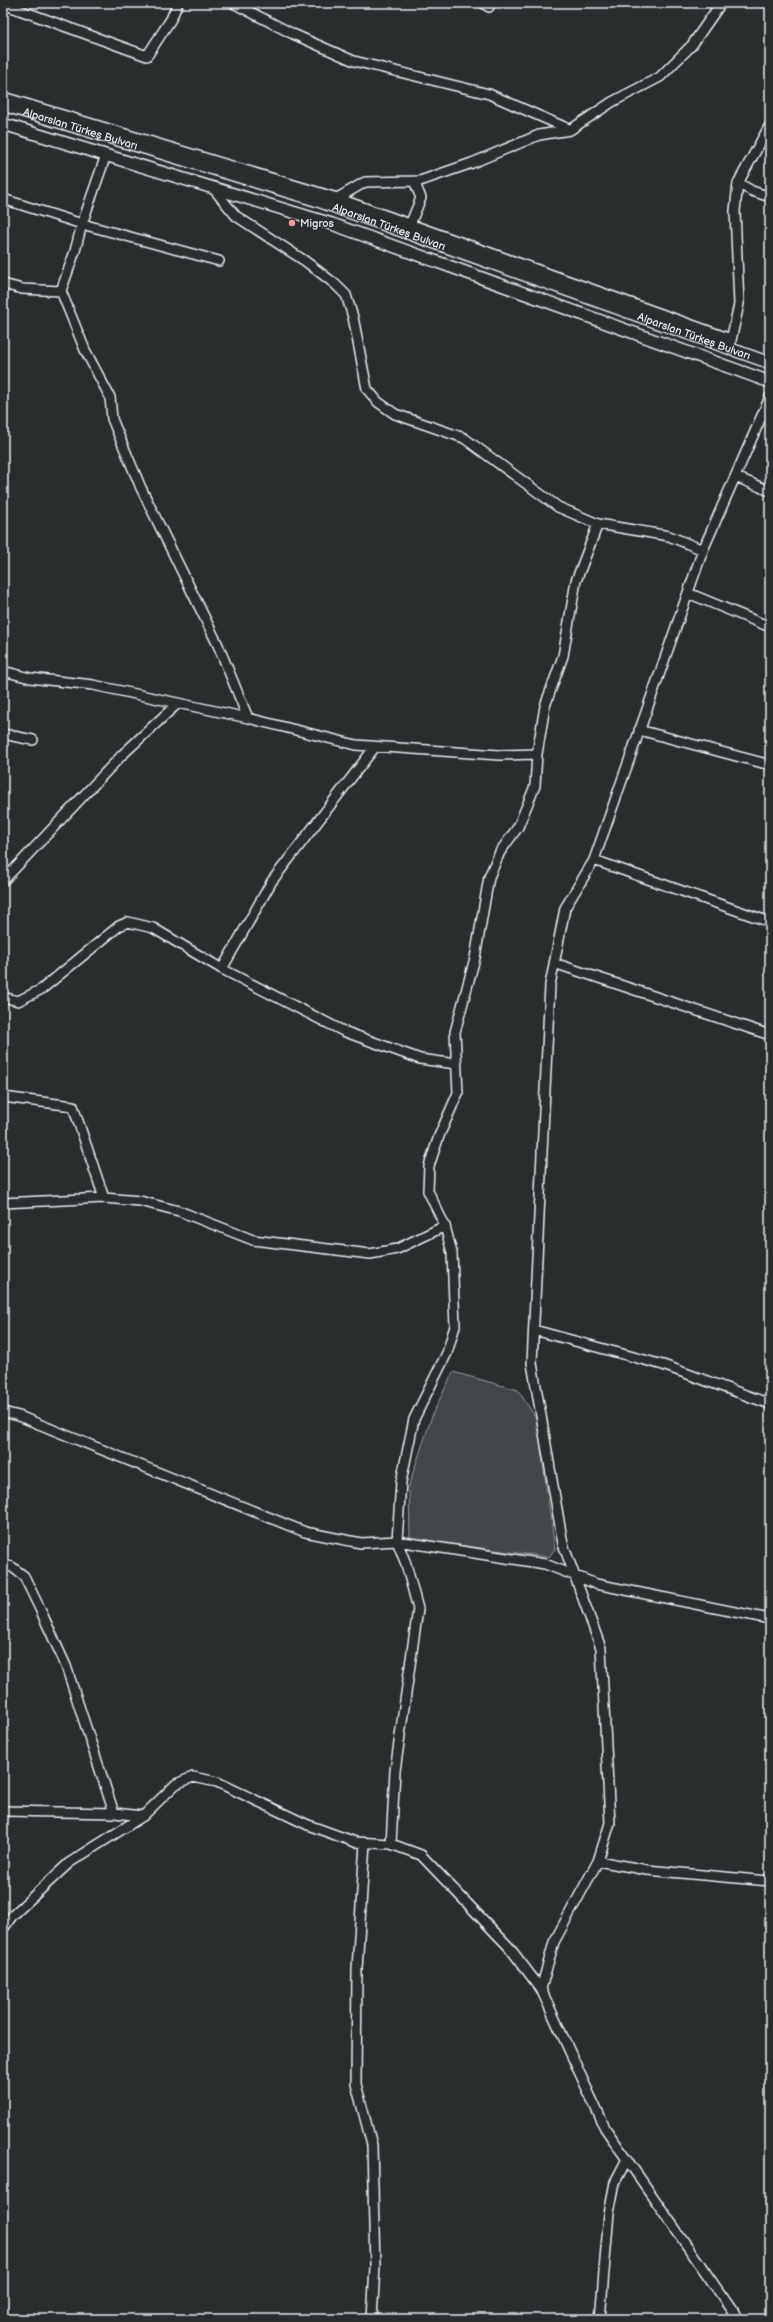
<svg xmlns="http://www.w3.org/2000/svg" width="773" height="2322" viewBox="0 0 773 2322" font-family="'Balsamiq Sans',sans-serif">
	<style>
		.green { fill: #424648; stroke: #959ca0 }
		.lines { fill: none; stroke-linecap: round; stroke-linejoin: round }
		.minor-casing { stroke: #e8f1f8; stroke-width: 12 }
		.major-casing { stroke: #e8f1f8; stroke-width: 14 }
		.minor { stroke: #2a2d2e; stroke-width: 9 }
		.major { stroke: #2a2d2e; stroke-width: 11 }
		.poi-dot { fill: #ff9aa2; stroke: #2a2d2e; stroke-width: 1.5 }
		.labels { text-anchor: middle; stroke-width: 3; stroke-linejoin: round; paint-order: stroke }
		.street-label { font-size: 11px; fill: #e8f1f8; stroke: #2a2d2e }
		.poi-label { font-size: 11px; fill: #e8f1f8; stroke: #2a2d2e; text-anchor: start }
	</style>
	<rect width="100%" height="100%" fill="#2a2d2e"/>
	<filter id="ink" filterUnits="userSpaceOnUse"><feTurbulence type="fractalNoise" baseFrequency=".025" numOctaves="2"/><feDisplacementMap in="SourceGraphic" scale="8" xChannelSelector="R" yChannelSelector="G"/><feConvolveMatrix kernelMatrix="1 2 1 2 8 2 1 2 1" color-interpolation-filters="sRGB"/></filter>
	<g filter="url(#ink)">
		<path class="green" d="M453,1372L518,1390L537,1420L555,1549L549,1557L410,1539L409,1485L433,1413Z"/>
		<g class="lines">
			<defs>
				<path id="minor" d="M233,3L293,34L354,61L489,94L569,129
					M483,3L489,7
					M3,4L147,56L171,19L178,3
					M3,97L337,198L731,339
					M738,183L752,191L770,197
					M212,187L236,216L305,261L335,284L346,295L353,317L367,389L378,402L395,414L464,438L558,507L598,524L669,536L703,550
					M3,199L82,224L219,261
					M336,199L365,182L420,181L472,163L539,135L570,130L612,102L660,77L692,45L721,3
					M409,227L421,198L414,181
					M3,284L22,289L61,291L75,251L82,224L106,155
					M61,291L85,350L110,397L112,419L141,488L218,645L248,718
					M730,345L739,304L735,211L738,183L770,125
					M736,477L770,491
					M688,593L770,627
					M3,671L30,678L93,685L248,718L356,745L499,755L537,754
					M639,730L770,765
					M3,734L33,740
					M594,860L770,922
					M3,881L122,755L177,704
					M554,963L770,1035
					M222,969L272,881L375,747
					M3,997L18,1001L42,989L119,926L128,922L153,928L222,969L343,1031L420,1059L456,1064
					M3,1097L73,1106L104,1198
					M3,1203L104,1198L140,1201L179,1211L253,1240L370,1254L397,1249L445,1226
					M534,1330L663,1365L770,1404
					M3,1412L19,1416L305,1532L361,1543L397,1541L545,1564L596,1584L770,1619
					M3,1565L12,1567L24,1576L40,1609L66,1666L114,1813
					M3,1811L114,1813L143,1816
					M365,1843L357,1969L356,2084L372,2145L375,2267L372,2319
					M391,1844L395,1771L418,1609L406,1564L397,1541L401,1482L414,1419L447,1353L455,1326L452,1253L445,1226L428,1191L429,1166L439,1136L458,1093L455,1032L475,958L489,877L500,852L518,827L535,786L537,754L545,706L563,656L576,581L598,524
					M598,1861L647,1870L770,1881
					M3,1929L12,1916L69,1863L143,1816L176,1784L193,1777L217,1782L308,1825L355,1842L391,1844L421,1855L509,1947L541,1989L605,2128L738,2319
					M541,1989L554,1942L598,1861L610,1823L601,1648L563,1544L532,1363L550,985L565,908L594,860L703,550L770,397
					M600,2319L609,2213L615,2182L627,2159"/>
				<g id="major">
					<path id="s1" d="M3,105L315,200L770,363"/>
					<path d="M3,124L332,224L770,382"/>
				</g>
			</defs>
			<use href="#minor" class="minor-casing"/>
			<use href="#major" class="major-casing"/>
			<use href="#minor" class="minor"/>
			<use href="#major" class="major"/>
		</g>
	</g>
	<circle class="poi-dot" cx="292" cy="223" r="4"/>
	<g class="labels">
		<g class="street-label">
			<text dy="4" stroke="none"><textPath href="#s1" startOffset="81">Alparslan Türkeş Bulvarı</textPath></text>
			<text dy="4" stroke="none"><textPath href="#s1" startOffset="405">Alparslan Türkeş Bulvarı</textPath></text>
			<text dy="4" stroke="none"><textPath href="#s1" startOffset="729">Alparslan Türkeş Bulvarı</textPath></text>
		</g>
		<g class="poi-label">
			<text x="300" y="227">Migros</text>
		</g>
	</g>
	<rect width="773" height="2322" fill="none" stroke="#2a2d2e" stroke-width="16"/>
	<rect x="8" y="8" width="757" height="2306" fill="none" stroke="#e8f1f8" stroke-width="1.5" filter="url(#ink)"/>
</svg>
